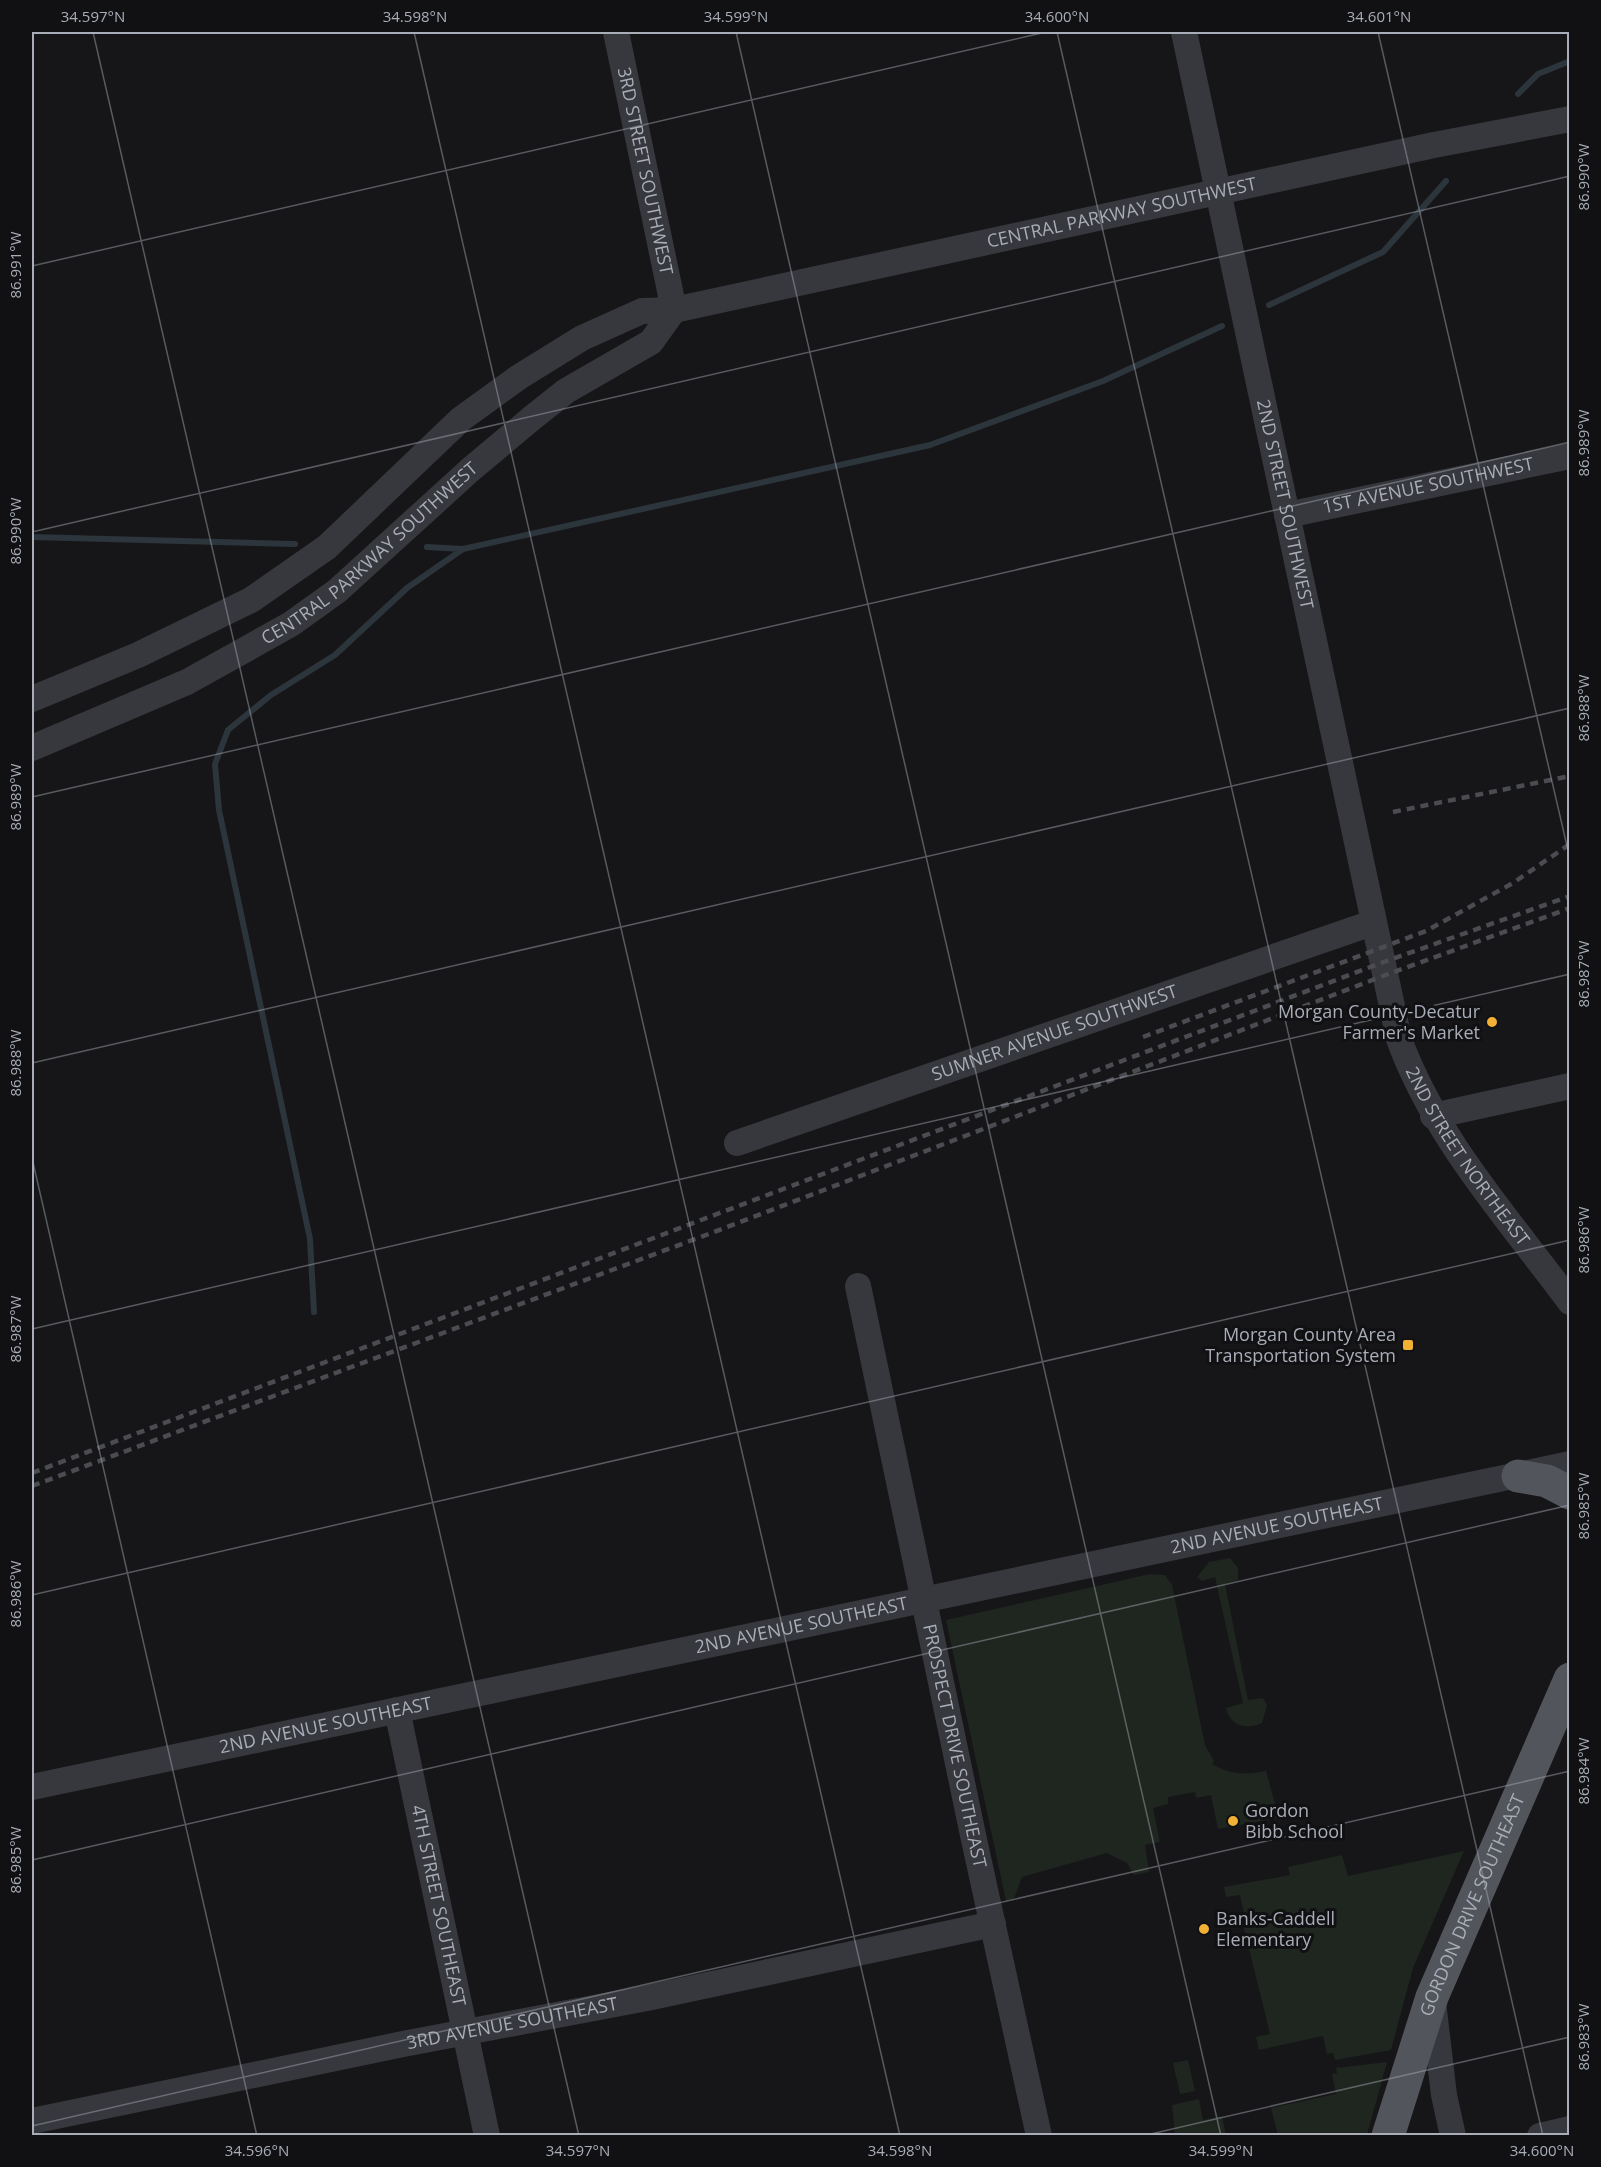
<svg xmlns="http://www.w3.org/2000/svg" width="1601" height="2167" viewBox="0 0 1601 2167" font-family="'Open Sans',sans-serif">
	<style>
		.green { fill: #1e261f }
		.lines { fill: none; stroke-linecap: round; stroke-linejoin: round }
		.stream { stroke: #2c353c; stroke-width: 6 }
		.minor { stroke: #37383d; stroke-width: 26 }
		.major { stroke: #53555c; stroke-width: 33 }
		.rail { stroke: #4a4c52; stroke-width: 4.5; stroke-dasharray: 8 6; stroke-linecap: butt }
		.ticks { fill: none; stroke: #a8adb8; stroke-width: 1.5; stroke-opacity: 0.45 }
		.poi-dot { fill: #f2b134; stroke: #111113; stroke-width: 2 }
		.labels { text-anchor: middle; stroke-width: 6; stroke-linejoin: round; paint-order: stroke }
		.street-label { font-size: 18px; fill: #a8adb8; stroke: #111113 }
		.poi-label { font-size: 18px; fill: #a8adb8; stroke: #111113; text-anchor: end }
		.neatline { fill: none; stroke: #a8adb8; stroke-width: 2 }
		.ticks-label { font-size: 15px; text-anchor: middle; fill: #a8adb8 }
	</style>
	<rect width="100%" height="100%" fill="#161618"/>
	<path class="green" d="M1230,1558L1238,1568V1580L1225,1584L1248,1700L1263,1698L1267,1705L1262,1723C1246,1730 1230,1726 1226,1708L1243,1703L1215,1577L1202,1581L1197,1577L1209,1562Z
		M1150,1574L1165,1575L1172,1585L1205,1745L1214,1761L1212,1764C1231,1775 1245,1775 1266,1771L1279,1818L1218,1829L1211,1795L1196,1798L1195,1792L1168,1797V1804L1153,1808L1160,1842L1145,1845L1149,1872L1134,1875L1127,1863L1107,1853L1022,1877L1014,1899L1006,1901L946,1620Z
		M1464,1851L1413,1968L1391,2050L1335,2060L1333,2053L1327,2054L1323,2036L1259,2050L1256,2037L1270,2034L1242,1920L1245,1918L1240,1895L1226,1897L1224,1887L1290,1875L1288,1867L1342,1855L1348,1876Z
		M1188,2060L1195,2091L1180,2094L1173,2063Z
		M1387,2062L1367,2135H1278L1271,2108L1336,2094L1332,2074L1337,2073L1336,2068Z
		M1199,2099L1203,2120L1222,2116L1226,2135H1175L1172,2105Z"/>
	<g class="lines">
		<path class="stream" d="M1518,94L1538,74L1570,61
			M1269,305L1383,252L1446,181
			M32,537L295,544
			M427,547L463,549L930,445L1103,381L1222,326
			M314,1312L310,1239L219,810L215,764L228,730L271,695L335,655L407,588L463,549"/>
		<g class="minor">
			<path id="s1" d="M616,32L674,310"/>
			<path id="s2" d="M1184,32L1399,1039C1435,1138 1508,1218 1570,1302"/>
			<path id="s3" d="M1287,515L1570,456"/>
			<path id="s4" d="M32,699L138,655L251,600L327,547L461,419L519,377L582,338L642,311L674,310L1434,145L1570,119"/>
			<path id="s5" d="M32,748L187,682L291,624L337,591L470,470L532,418L566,391L651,342L674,310"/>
			<path d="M1433,1116L1570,1086"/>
			<path id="s6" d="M737,1143L1372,923"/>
			<path id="s7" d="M858,1286L973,1835L1039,2136"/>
			<path id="s8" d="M397,1710L487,2136"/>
			<path id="s9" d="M32,1787L1570,1464"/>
			<path d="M1433,2002L1444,2095L1453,2136"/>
			<path id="s10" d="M32,2121L403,2044L647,1998L993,1924"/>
			<path d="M1540,2136L1570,2129"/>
		</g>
		<g class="major">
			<path d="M1518,1476L1547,1481L1570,1493"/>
			<path id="s11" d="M1388,2136L1432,1997L1570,1679"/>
		</g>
		<path class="rail" d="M1393,812L1570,776
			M1143,1037L1426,931L1513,883L1570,844
			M32,1473L1381,963L1570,896
			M32,1486L714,1232L1383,976L1570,908"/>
	</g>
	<path class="ticks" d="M93,32L579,2136M414,32L900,2136M736,32L1221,2136M1057,32L1543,2136M1378,32L1570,859M32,266L1046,32M32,532L1570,176M32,797L1570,442M32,1063L1570,708M32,1158L257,2136M32,1329L1570,974M32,1595L1570,1240M32,1860L1570,1505M32,2126L1570,1771M1142,2136L1570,2037"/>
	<g class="poi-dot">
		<circle cx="1492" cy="1022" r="6"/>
		<rect x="1402" y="1339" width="12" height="12" rx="3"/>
		<circle cx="1233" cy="1821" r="6"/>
		<circle cx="1204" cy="1929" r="6"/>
	</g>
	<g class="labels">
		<g class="street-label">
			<text dy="6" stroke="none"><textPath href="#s1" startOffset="142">3RD STREET SOUTHWEST</textPath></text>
			<text dy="6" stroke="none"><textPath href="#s4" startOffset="1220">CENTRAL PARKWAY SOUTHWEST</textPath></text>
			<text dy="6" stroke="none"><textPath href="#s3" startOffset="144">1ST AVENUE SOUTHWEST</textPath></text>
			<text dy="6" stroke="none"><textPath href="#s2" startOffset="483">2ND STREET SOUTHWEST</textPath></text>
			<text dy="6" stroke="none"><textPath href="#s5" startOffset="393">CENTRAL PARKWAY SOUTHWEST</textPath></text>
			<text dy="6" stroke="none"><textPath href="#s6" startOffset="336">SUMNER AVENUE SOUTHWEST</textPath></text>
			<text dy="6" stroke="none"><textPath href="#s2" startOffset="1166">2ND STREET NORTHEAST</textPath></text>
			<text dy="6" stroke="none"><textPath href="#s9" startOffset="1272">2ND AVENUE SOUTHEAST</textPath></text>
			<text dy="6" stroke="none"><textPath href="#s9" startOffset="786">2ND AVENUE SOUTHEAST</textPath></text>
			<text dy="6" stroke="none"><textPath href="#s9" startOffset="300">2ND AVENUE SOUTHEAST</textPath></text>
			<text dy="6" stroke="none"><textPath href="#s7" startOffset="470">PROSPECT DRIVE SOUTHEAST</textPath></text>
			<text dy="6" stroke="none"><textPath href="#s8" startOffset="200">4TH STREET SOUTHEAST</textPath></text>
			<text dy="6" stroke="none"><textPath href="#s11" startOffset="246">GORDON DRIVE SOUTHEAST</textPath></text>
			<text dy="6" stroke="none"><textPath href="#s10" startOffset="490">3RD AVENUE SOUTHEAST</textPath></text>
		</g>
		<g class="poi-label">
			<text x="1480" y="1018">Morgan County-Decatur<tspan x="1480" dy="21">Farmer's Market</tspan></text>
			<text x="1396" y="1341">Morgan County Area<tspan x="1396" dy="21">Transportation System</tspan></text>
			<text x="1245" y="1817" text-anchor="start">Gordon<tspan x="1245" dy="21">Bibb School</tspan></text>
			<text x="1216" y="1925" text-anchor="start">Banks-Caddell<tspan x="1216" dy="21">Elementary</tspan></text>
		</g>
	</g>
	<rect width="1601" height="2167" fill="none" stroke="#111113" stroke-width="66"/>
	<rect x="33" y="33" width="1535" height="2101" class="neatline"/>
	<g class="ticks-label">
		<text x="93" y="22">34.597°N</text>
		<text x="415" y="22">34.598°N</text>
		<text x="736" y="22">34.599°N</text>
		<text x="1057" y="22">34.600°N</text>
		<text x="1379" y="22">34.601°N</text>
		<text transform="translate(1584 177) rotate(-90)" y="5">86.990°W</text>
		<text transform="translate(16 265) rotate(-90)" y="5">86.991°W</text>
		<text transform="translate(1584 443) rotate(-90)" y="5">86.989°W</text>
		<text transform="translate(16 531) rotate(-90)" y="5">86.990°W</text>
		<text transform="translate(1584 708) rotate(-90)" y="5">86.988°W</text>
		<text transform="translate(16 797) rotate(-90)" y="5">86.989°W</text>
		<text transform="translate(1584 974) rotate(-90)" y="5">86.987°W</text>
		<text transform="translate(16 1063) rotate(-90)" y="5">86.988°W</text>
		<text transform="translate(1584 1240) rotate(-90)" y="5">86.986°W</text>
		<text transform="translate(16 1329) rotate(-90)" y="5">86.987°W</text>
		<text transform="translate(1584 1506) rotate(-90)" y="5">86.985°W</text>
		<text transform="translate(16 1594) rotate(-90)" y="5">86.986°W</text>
		<text transform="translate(1584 1771) rotate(-90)" y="5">86.984°W</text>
		<text transform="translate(16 1860) rotate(-90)" y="5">86.985°W</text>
		<text transform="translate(1584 2037) rotate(-90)" y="5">86.983°W</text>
		<text x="257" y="2156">34.596°N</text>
		<text x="578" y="2156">34.597°N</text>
		<text x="900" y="2156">34.598°N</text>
		<text x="1221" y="2156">34.599°N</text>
		<text x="1542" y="2156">34.600°N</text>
	</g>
</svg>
